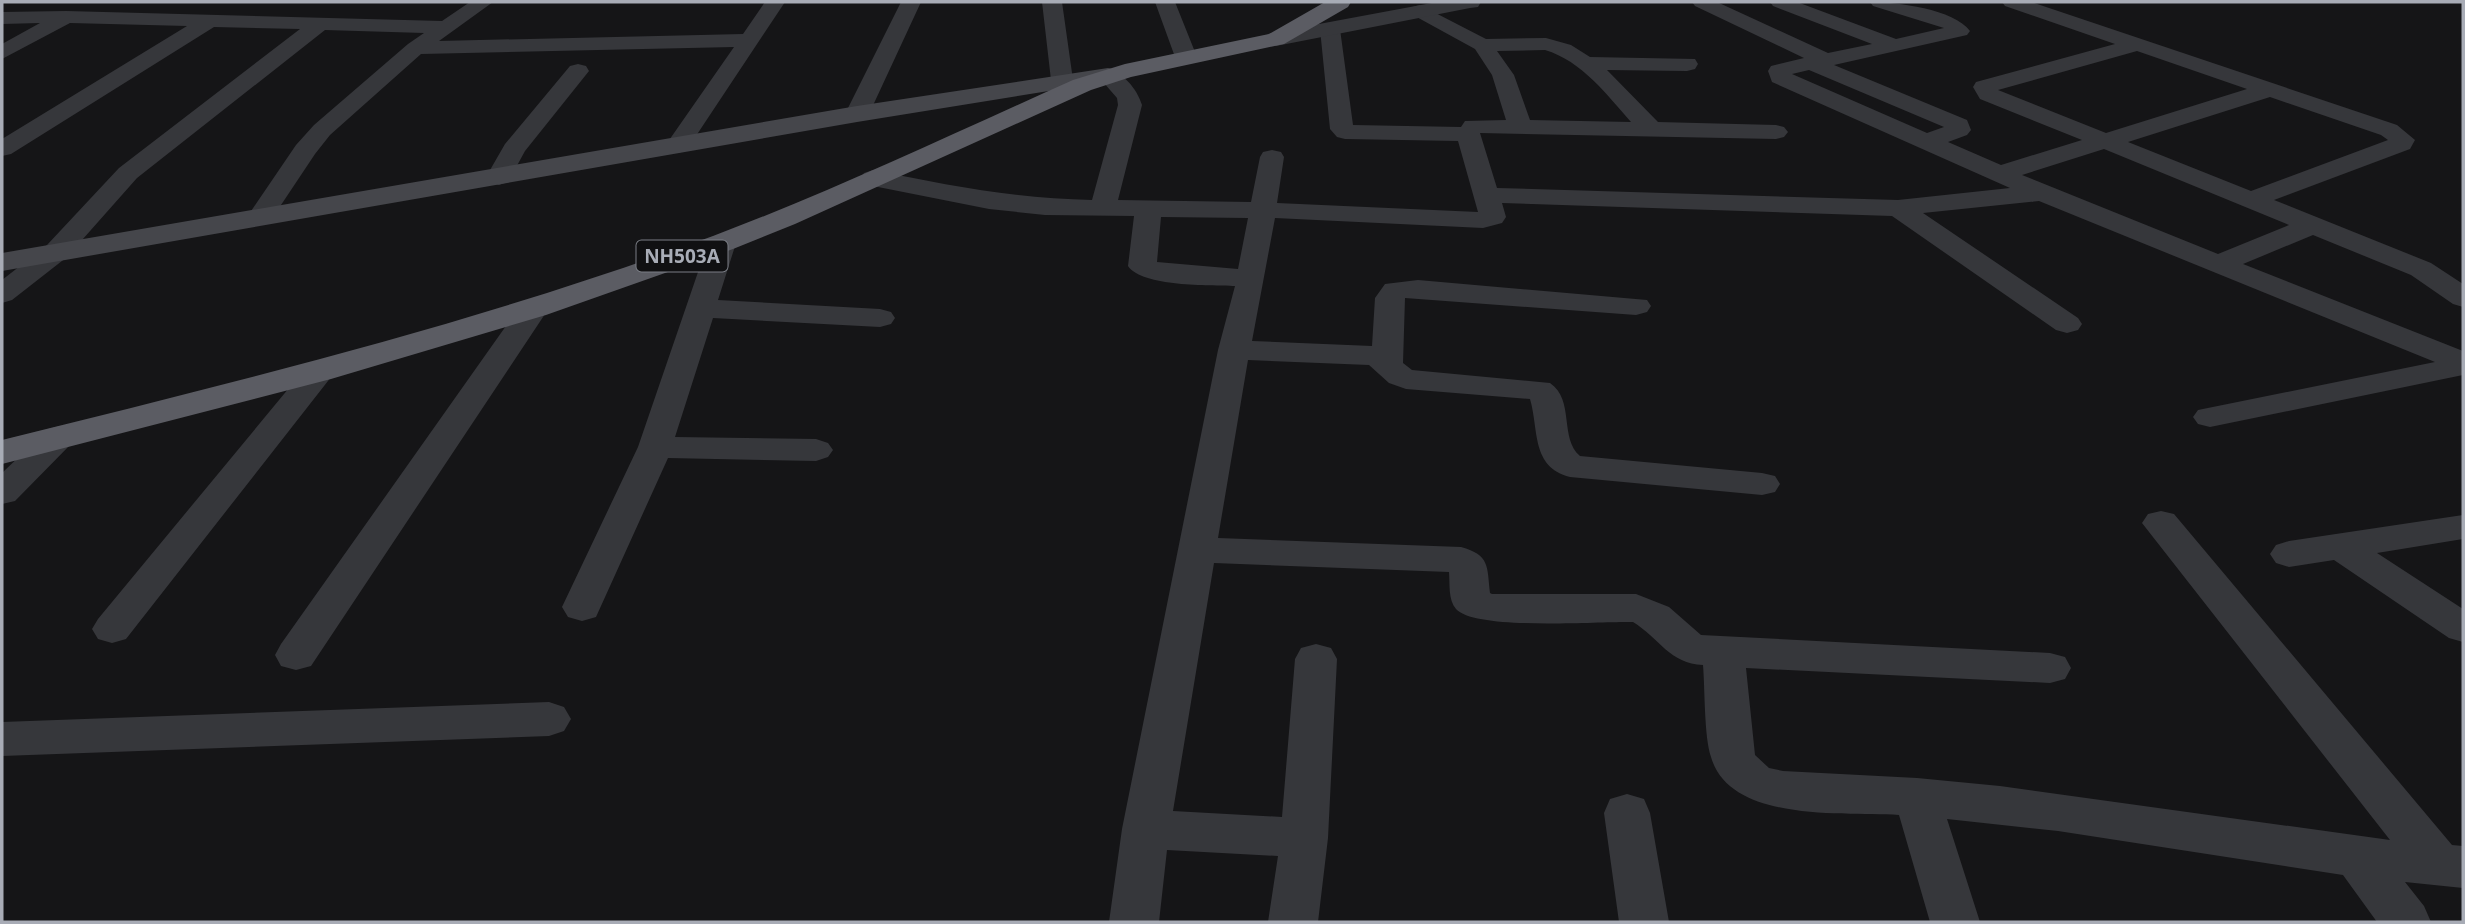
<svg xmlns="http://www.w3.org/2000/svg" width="2465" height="924" viewBox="0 0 2465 924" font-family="'Noto Sans',sans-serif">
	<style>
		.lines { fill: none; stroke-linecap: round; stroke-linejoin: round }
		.minor { fill: #36373b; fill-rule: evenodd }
		.tertiary { fill: #36373b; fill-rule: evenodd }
		.secondary { fill: #45464b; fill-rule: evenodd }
		.trunk { fill: #5b5c63; fill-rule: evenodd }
		.labels { text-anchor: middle; stroke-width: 5; stroke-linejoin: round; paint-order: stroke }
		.shield { fill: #101012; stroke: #7a7d85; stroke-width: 2 }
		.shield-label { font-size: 19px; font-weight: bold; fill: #a8acb6 }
	</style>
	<rect width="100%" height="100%" fill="#151517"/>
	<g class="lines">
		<path class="minor" d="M470,2H493L439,41L743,34L765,2H785L686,151L677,153L668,151L665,146L734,47L421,54L330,135L315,154L269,223L260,225L251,223L247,217L296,145L314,125L408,44L424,33L325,30L137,178L67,257L12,300L2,303V280L47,245L119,168L300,29L214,27L11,154L2,156V139L187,26L70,23L2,59V44L40,23L2,24V12L66,11L442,21Z
			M901,2H921L869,114L865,119H849L845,114Z
			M1042,2H1062L1073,80L1070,85H1054L1051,80Z
			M1155,2H1175L1197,57L1194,62H1178L1175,57Z
			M1692,2H1717L1828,53L1872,44L1773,6L1770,2H1797L1896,39L1944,28L1873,6L1870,2C1897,2 1954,9 1970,31L1967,35L1834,65L1967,120L1971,130L1967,135L1948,142L2001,165L2082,140L1980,99L1973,87L1976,82L2115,44L2005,6L2002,2H2031L2397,125L2415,140L2410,149L2274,200L2431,263L2463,284V307L2453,304L2411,275L2313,235L2243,264L2463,351V375L2210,427L2198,424L2193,417L2198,410L2435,362L2039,201L1923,213L2078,318L2082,324L2078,330L2067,333L2056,330L1892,216L1502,203L1506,217L1502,223L1483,228L1275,218L1252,341L1372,346L1375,298L1385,284L1418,280L1647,300L1651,306L1647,312L1636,315L1405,298L1403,363L1412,370L1550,383C1575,400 1559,438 1580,456L1762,473L1775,476L1780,484L1775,492L1762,495L1570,477C1531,467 1539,430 1530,399L1406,389L1389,383L1369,365L1248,360L1218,538L1461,547C1490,555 1487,566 1490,593L1492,594H1636L1669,607L1701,635L2050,653L2065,657L2071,668L2065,679L2050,683L1746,668L1755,755L1769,768L1783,771L1917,778L2000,786L2390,840L2142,523L2148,514L2161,511L2174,514L2452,845L2463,846V888L2405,882L2424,906L2431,922H2377L2343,875L2058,831L1947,819L1980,922H1930L1899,815C1844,812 1730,823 1711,757C1704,736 1705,689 1703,665C1670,664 1659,638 1633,622C1599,621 1476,631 1456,609C1448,600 1450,584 1449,572L1214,563L1173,811L1282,817L1295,659L1301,648L1316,644L1331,648L1337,659L1328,838L1318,922H1268L1278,856L1167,850L1159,922H1109L1122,829L1218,350L1235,286C1210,285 1142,287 1128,266L1134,216L1045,215L989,209L873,186L864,183L860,178L864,173L873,170C946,185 1017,199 1092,200L1118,105L1117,98L1097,75L1100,70C1119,66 1137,88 1142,105L1118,200L1251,202L1260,157L1263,152L1272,150L1281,152L1284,157L1277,203L1478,212L1458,141L1345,139L1337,137L1330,129L1320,29L1323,25H1337L1340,29L1353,125L1461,127L1465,121L1506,120L1492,75L1475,49L1413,15L1410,11L1413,7L1420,5L1486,39L1546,38L1571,45L1590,57L1695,59L1698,64L1695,69L1687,71L1607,70L1658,122L1776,125L1784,127L1788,132L1784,137L1776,139L1480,133L1497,188L1898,200L2010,188L1772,82L1768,71L1771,66L1804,58L1695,6ZM1545,50C1582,61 1607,95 1631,122L1530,120L1514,75L1497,51ZM2137,51L2247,89L2106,133L1998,90ZM1809,70L1944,127L1927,133L1792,74ZM2270,97L2381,135L2388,140L2251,191L2128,142ZM2104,149L2289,225L2218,254L2022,175ZM1161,217L1248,218L1238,269L1157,262Z
			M578,64L586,66L589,71L525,151L508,182L499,185L490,182L486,177L505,144L570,66Z
			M722,235L732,237L736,243L718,300L880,309L891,312L895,318L891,324L880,327L713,318L675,437L816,439L828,443L833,450L828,457L816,461L668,458L596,617L582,621L568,617L562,607L638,447L708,243L712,237Z
			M534,299L545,302L549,308L311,666L296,670L281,666L275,655L281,644L523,302Z
			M319,362L330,365L335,372L126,639L112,643L98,639L92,629L98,619L308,365Z
			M60,426L72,429L77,436L72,443L15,501L2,504V473L48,429Z
			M2463,515V539L2377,553L2463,609V642L2449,638L2334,560L2289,567L2276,563L2270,554L2276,545L2289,541Z
			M549,702L564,707L571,719L564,731L549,736L2,756V722Z
			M1627,794L1644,799L1650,813L1669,922H1619L1604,813L1610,799Z"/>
		<path class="tertiary" d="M1437,2H1481L1478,7L1470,8L1276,46L1268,44L1265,39L1268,34L1276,32Z"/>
		<path class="secondary" d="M1108,68L1117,70L1120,75L1117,80L857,122L2,271V253L857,106Z"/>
		<path class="trunk" d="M1325,2H1351L1348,7L1284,44L1131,77L1091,90L795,224L733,249L546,315L331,379L2,464V440C241,381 481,322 713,236C835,190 954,133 1073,80L1125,64L1269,34Z"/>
	</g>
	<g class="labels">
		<rect class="shield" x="636.5" y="240.5" width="91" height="31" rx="5"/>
		<g class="shield-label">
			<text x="682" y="263">NH503A</text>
		</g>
	</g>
	<rect width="2465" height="924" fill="none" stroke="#a8acb6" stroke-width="7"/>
</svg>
